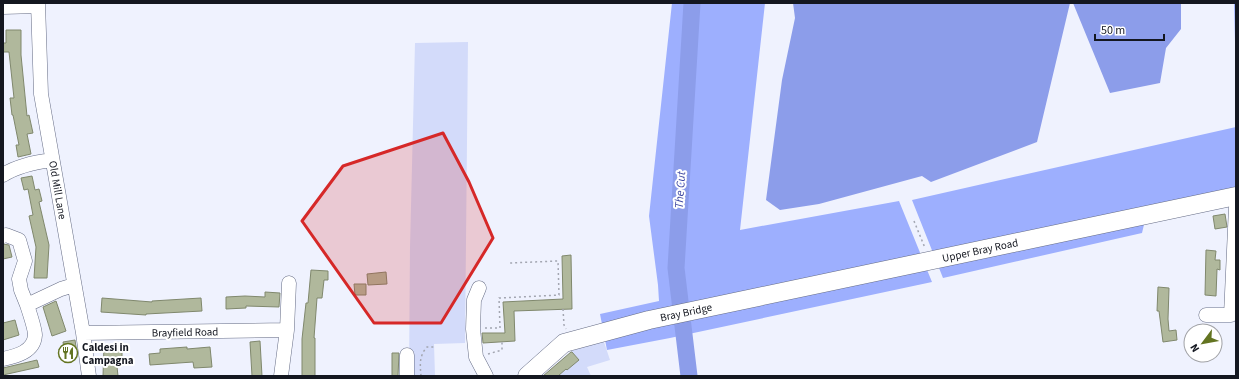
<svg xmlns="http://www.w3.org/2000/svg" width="1239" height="379" viewBox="0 0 1239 379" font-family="'Source Sans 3',sans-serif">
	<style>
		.green { fill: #d3dbfa }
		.forest { fill: #9daffe }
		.water { fill: #8c9dea }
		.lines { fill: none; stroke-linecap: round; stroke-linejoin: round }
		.river { stroke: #8c9dea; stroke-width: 17 }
		.building { fill: #b0b89c; stroke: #80886d }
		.minor-casing { stroke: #656c85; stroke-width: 15 }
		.major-casing { stroke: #656c85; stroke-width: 19 }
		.path { stroke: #a3a6b1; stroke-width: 1.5; stroke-dasharray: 2 3; stroke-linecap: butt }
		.minor { stroke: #fff; stroke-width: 14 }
		.major { stroke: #fff; stroke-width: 18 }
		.marked { fill: #d62828; fill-opacity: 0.2; stroke: #d62828; stroke-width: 3; stroke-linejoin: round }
		.labels { text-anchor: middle; stroke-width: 4; stroke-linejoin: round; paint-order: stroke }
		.street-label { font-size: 11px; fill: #141720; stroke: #fff }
		.poi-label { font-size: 11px; font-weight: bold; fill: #141720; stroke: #fff; text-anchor: start }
		.water-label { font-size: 12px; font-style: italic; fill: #3c46a0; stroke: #fff }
	</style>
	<rect width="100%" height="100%" fill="#eff2fe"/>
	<path class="green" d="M468,42L465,343L434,344L435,376H409L410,247L415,43Z
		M603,339L610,360L587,367L591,376H544L572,351Z"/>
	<path class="forest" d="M672,3H765L740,230L899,201L932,282L670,338L607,350L600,314L659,301L658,285L649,216Z
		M1234,3H1236V81Z
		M1236,127V190L1148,208L1142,233L943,278L912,200Z"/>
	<path class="water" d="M793,3H1070L1037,142L931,182L922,176L819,204L780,210L766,200L782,80L795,18Z
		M1073,3H1181V29L1166,48L1160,83L1110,93Z"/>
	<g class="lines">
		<path class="river" d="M689,376L676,268L692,3"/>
	</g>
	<path class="building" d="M6,30H21V55L27,116L29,115L33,133L27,134L31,154L18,157L16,145H19L13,115H12L10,98H14L9,52H3V43H6Z
		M32,176L35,190L39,189L42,201L39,202L49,245L47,278H34L36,247L29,216L33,215L28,189L24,190L21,178Z
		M1225,214L1227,227L1215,229L1213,216Z
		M3,244L9,245L12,257L3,259Z
		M1206,250L1216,251L1215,260H1220V270L1217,269L1216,296L1205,295Z
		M571,255L572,309L514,311L515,341L483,343L482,333H505L503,302L563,299L562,256Z
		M311,270L328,271V280H324L322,298H317L314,338H315V376H302V339L306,303H308Z
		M386,272L387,284L368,285L367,274Z
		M354,284H366V295H355Z
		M1158,287L1169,288L1168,319L1169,331L1176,330L1177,340L1163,342L1159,311H1157Z
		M265,292L280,293L279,307L246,306V308L226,309V297L245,296L265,297Z
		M102,298L152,302V301L201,298L202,311L146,314V315L101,312Z
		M56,301L66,331L52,336L43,307Z
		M15,320L19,335L3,340V323Z
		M75,340L77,353L60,356L59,349L64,348L63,342Z
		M260,341L262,376H252L250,342Z
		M104,345L122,346V357H116L118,376H103Z
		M187,347V349L210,347L212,367L194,368L193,362L150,365L149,354L160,353V349Z
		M571,352H572L579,360L567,370L566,369L558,376H543Z
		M392,353H399L398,376H392Z
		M37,360L39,367L3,375V368Z"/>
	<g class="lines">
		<defs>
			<path id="minor" d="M38,3L41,94L83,333L89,376
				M3,7L38,6
				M3,175C17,166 36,162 52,160
				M3,236L6,235L19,240L25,261L19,279L21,290L27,305
				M479,288L474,300L473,329L476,357L486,376
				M1206,315H1231L1236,207
				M83,333L287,330
				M3,359C16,356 34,352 35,335C35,329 29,311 27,305L61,289L74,285
				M281,376L287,330L289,283
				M407,376V355"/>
			<path id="major" d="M527,376L564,343L649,320L1236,196"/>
		</defs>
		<use href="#minor" class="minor-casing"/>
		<use href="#major" class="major-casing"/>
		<path class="path" d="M914,221L925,248
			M563,309L564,325L566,329
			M485,328H500L499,298L559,295L558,261L510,263
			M488,354L502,350V342
			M421,376C420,364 419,356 427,347H434"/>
		<use href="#minor" class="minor"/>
		<use href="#major" class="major"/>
	</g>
	<path class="marked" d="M443,133L469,182L493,238L441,323H374L302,221L343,166Z"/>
	<defs>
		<symbol id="restaurant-ring" viewBox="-11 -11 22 22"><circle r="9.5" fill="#fff" stroke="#637421" stroke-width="1.5"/><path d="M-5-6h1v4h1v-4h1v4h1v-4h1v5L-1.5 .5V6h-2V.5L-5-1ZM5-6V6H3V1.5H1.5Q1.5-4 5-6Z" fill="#637421"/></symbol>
	</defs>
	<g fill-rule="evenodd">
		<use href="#restaurant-ring" x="57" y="342" width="22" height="22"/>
	</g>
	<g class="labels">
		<g class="street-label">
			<text transform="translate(58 190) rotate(80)" y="4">Old Mill Lane</text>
			<text transform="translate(980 250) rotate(-12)" y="4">Upper Bray Road</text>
			<text transform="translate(686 312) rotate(-12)" y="4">Bray Bridge</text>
			<text transform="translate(185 332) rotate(-1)" y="4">Brayfield Road</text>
		</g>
		<g class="poi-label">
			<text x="82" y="351">Caldesi in<tspan x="82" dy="13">Campagna</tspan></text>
		</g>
		<g class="water-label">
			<text transform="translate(680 190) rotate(-86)" y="4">The Cut</text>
		</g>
	</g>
	<rect width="1239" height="379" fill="none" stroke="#141720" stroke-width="8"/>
	<g transform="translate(1203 343) rotate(238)"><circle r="19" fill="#ffffff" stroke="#a1a2a6"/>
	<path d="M0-3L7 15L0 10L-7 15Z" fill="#637421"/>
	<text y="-6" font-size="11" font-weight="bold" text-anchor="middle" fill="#141720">N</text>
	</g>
	<path d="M1095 34v6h69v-6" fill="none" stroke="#141720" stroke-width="2"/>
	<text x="1101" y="34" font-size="12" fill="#141720" stroke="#ffffff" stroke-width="3" paint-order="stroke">50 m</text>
</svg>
